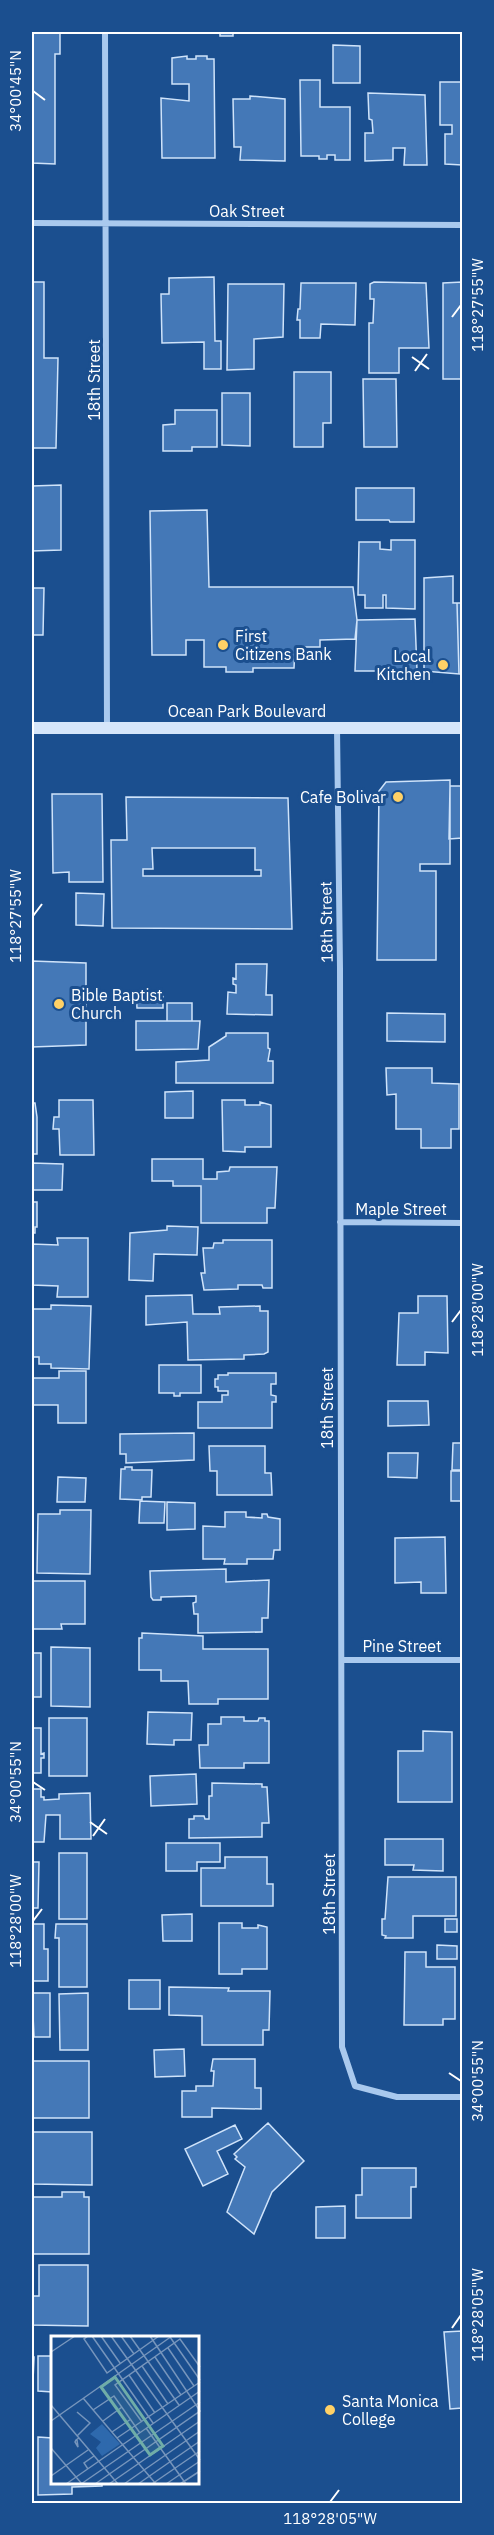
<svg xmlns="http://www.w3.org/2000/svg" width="494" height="2535" viewBox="0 0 494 2535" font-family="'IBM Plex Sans',sans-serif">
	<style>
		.building { fill: #4478b7; stroke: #cfe3fa; stroke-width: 1.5; fill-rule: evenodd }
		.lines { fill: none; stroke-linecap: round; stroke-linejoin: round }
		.street { stroke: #a9c9ee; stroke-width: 6 }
		.secondary { stroke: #d6e6fa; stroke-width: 12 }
		.ticks { fill: none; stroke: #fff; stroke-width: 2 }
		.poi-dot { fill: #ffd166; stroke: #1b4f8f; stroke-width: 2 }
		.labels { text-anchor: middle; stroke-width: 6; stroke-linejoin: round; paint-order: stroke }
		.street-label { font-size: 16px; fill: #fff; stroke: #1b4f8f }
		.poi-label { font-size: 16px; fill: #fff; stroke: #1b4f8f; text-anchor: start }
		.inset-road { fill: none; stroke: #7695bc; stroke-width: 1.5 }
		.view { fill: #6fada8; fill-opacity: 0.15; stroke: #6fada8; stroke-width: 3 }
		.inset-edge { fill: none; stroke: #fff; stroke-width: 3 }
		.neatline { fill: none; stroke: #fff; stroke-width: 2 }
		.ticks-label { font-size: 15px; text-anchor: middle; fill: #fff }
	</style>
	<rect width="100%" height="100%" fill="#1b4f8f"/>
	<path class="building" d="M32,32H60V54H55V164L32,163Z
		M220,32H233V36H220Z
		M333,45L360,46V83H333Z
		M187,56V59H196V56H207V59H214L215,158H162L161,98L189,101V84H172V58Z
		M300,80H320V107H350V160H335V155H327V159H319V156H301Z
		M440,82H462V165L445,164V134H452V125H440Z
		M368,93L425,95L427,165H404L405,148H393V160L365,161V133H373L372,120L369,119Z
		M250,96L285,99V161L240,160L241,147H234L233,99H250Z
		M214,277L215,341H221V369H204V342L162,343L161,294H169V278Z
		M32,282H44V358H58L56,448H32Z
		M374,282L426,283L429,348H399V373H369V323H373L374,299H370V284Z
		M462,282V379H443V283Z
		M301,283H356L355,325L321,324L320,338H300V320H297L298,309H300Z
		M228,284H284L283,337L254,339V369L227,370Z
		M294,372H331V423H323V447H294Z
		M363,379H396L397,447H364Z
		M222,393H250V446L222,445Z
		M175,410H217V447H192V451H163V425L175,424Z
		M61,485V550L32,551V486Z
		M356,488H414V522H390L389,520H356Z
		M207,510L209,587H353L357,620L355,639L320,640V647H295L294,668H253V672H226V667H204V640H186V655H152L150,511Z
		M391,540H415V609L386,608V595H383V608H365V595H358L359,542H380V549L391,550Z
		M453,576V603H457L459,674L424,671V578Z
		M32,588H44L43,635H32Z
		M457,603H462V674H459Z
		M415,619L417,671H355L357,620Z
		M450,780V864H420V871H436V960H377L379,791L386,782Z
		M450,786H462V838L449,839Z
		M52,794H102L103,882H69V872L53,873Z
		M126,797L288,798L292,929L112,928L111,840H127ZM152,848H255V870H261V876H143V869H153Z
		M76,893L104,894L103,926L76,925Z
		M32,961L86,963V1045L32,1047Z
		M236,964H267L266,995H272V1015L227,1014L228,992L236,993V985L233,984V978L236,979Z
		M163,991V1008H137L136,992Z
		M167,1003H192V1021H167Z
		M387,1013L445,1014V1042L387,1041Z
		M136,1021H200L198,1049L136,1050Z
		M226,1033H268V1048L270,1049L268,1061H273V1083H176V1062L209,1060V1047L226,1036Z
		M386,1068H432V1083L459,1084V1129H451V1148H421V1129H396V1094L387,1095Z
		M193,1091V1118H165V1092Z
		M59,1100H93L94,1155H60L59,1129H53L54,1117H59Z
		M222,1100H245V1105H260V1102L271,1105V1147H245V1152L223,1151Z
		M32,1103H35L37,1117V1154H32Z
		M152,1159H203V1179H217V1172L229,1171L230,1167H277L275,1208H267V1223H201V1186H173V1181H152Z
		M32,1163L63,1164L62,1190H32Z
		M32,1202H37V1227H35V1233H32Z
		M167,1226L198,1227L197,1255L154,1254L153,1281L129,1280L130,1233L167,1230Z
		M57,1238H88V1297H57L58,1286L32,1285V1244L58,1245Z
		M223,1240H272V1288H263L262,1285H238V1289L204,1290L201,1273H205L203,1248H213L214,1243H223Z
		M192,1295L193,1314H220L219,1307L260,1306V1311H268V1352L264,1354L244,1355V1359L188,1360L187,1322L146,1325V1296Z
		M418,1296H447L448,1353L425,1352V1365H397L399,1313H418Z
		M51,1305L91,1306L89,1369L51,1368V1364H39V1357H32V1309H51Z
		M159,1365H201V1393H180V1396H174V1393H159Z
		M59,1371H86V1423H58V1405H32V1378H59Z
		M228,1373H276V1384H271V1395L276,1396V1402H272V1428H198V1402H222V1395H228V1391H218V1387H215V1379H218V1375H228Z
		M388,1401H428L429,1425L388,1426Z
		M194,1433V1460L126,1463V1454H120V1434Z
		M453,1443H462V1470H452Z
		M209,1446H265V1473H271L272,1495H217V1471H210Z
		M388,1453H418L417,1478L388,1477Z
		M125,1467H132V1470H152L151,1497H142V1500L120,1499L121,1469H125Z
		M451,1471H462V1501H451Z
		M58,1477L86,1478L85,1502H57Z
		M140,1501L165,1502L164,1523H139Z
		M167,1502L195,1503V1529L167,1530Z
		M60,1510H91L90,1574L37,1573L38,1514H60Z
		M225,1512H246V1517L262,1518V1514H267L268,1517L280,1519V1550H274L273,1559H247V1564H224L225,1559H203V1526L225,1527Z
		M445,1537L446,1593H421V1582L395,1583V1538Z
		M226,1569V1582L269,1580L268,1618H262V1632L198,1633V1614H194L193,1603L196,1602V1596L161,1597V1600H153L151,1597L150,1571Z
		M32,1581H85V1624H61L62,1629H32Z
		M142,1633L203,1636V1649H268V1699H218V1704H189L188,1681H161V1670H139V1638H142Z
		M51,1647L90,1648V1707L51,1706Z
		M32,1653H41V1697H32Z
		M148,1712L192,1713L191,1740H174V1745L147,1744Z
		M221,1717H244V1721H258L259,1718H265V1721H269V1763H244V1768H200L199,1745H208V1724H221Z
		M49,1718H87V1776H49Z
		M32,1728H41V1754L44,1753V1758H41V1773H32Z
		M423,1731L452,1732V1802H398V1751H423Z
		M196,1774L197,1804L151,1806L150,1776Z
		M212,1783L262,1784V1787H267L269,1823H262V1837L189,1838V1819H194V1816H204L205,1819H209V1796H212Z
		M32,1789H41V1797H44V1800L59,1799V1794L90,1793L91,1839H60V1815H46L44,1842H32Z
		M385,1839H443V1871L413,1870L414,1865H385Z
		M166,1843H220V1862H197V1871H166Z
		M59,1853H87V1919H59Z
		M225,1857H267V1884H273V1906H201V1868H225Z
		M32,1862H39L38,1908H32Z
		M388,1877H456V1916H413V1938H385L386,1936L382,1935V1919H385Z
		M192,1914V1941H163L162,1915Z
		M445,1919H457V1932H445Z
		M219,1923H242V1928H258V1925L267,1927V1969H242V1974H219Z
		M32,1924H44V1949H48V1981H32Z
		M56,1924H87V1987H59V1938H55Z
		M437,1945L457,1946V1959H437Z
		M405,1952H426V1967H455V2019H443V2025H404Z
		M129,1980H160V2009H129Z
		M169,1987L229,1988L228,1991H270L269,2030H263V2045H202V2016L169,2015Z
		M32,1993H50V2037H34Z
		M88,1993V2050H60L59,1994Z
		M184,2049L185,2076L155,2077L154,2050Z
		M213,2059H255V2088H261V2109L212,2108V2117H182V2091H196V2086H213L214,2071H211Z
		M32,2061H89V2118H32Z
		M268,2123L304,2161L272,2192L254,2234L227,2212L245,2167L235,2159L237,2157L234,2154Z
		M235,2125L242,2139L217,2151L228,2174L203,2186L185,2149Z
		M32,2132H92V2185L32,2184Z
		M362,2168H416V2187H411V2218H356V2195H362Z
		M62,2192H84V2197H89V2254H32V2197H62Z
		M345,2206V2238H316V2207Z
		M39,2265H88V2326L32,2325V2296H39Z
		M462,2331V2408L450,2409L444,2332Z
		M38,2356H52V2392L38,2391Z
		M32,2357H34L32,2405Z
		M38,2437L52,2438V2482H102V2486L72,2487V2494L38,2495Z"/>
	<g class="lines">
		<path class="street" d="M105,32L107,728
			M32,223L462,225
			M337,728L340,968L342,2047L355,2086L397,2097H462
			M340,1222L462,1223
			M342,1660H462"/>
		<path class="secondary" d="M32,728H462"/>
	</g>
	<path class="ticks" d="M33,91L45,100M452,317L461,305M412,357L429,369M415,371L427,354M33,916L42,904M452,1322L461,1310M33,1782L45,1790M90,1822L107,1834M93,1836L105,1819M33,1921L42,1909M449,2073L461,2081M452,2328L461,2315M330,2502L339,2490"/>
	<g class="poi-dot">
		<circle cx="223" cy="645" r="6"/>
		<circle cx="443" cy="665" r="6"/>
		<circle cx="398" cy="797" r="6"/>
		<circle cx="59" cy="1004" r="6"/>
		<circle cx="330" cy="2410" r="6"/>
	</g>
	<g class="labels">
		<g class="street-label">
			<text x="247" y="217">Oak Street</text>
			<text transform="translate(94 380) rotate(-90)" y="6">18th Street</text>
			<text x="247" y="717">Ocean Park Boulevard</text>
			<text transform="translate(326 922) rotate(-91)" y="6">18th Street</text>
			<text x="401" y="1215">Maple Street</text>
			<text transform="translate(327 1408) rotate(-90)" y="6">18th Street</text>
			<text x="402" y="1652">Pine Street</text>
			<text transform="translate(329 1894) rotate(-90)" y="6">18th Street</text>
		</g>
		<g class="poi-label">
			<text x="235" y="642">First<tspan x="235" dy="18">Citizens Bank</tspan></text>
			<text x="431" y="662" text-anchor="end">Local<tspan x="431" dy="18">Kitchen</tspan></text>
			<text x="386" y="803" text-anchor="end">Cafe Bolivar</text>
			<text x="71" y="1001">Bible Baptist<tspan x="71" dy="18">Church</tspan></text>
			<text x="342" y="2407">Santa Monica<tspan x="342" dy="18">College</tspan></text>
		</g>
	</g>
	<g transform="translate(51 2336)">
		<rect width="148" height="148" fill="#1b4f8f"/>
		<path d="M51,88L69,108L51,120L45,112L50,106L39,98Z" fill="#2e69ad"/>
		<path class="inset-road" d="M37,0L33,3L56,37L108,0M41,0L102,87M50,0L69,27M60,0L149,124M70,0L83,18M79,0L128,69M119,1L149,44M117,12L143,50M0,16L24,0M104,21L130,59M91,30L117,68M78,39L104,77M32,62L105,148M0,69L67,148M42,74L63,60L89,97M0,85L121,0M52,85L71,71M91,86L64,49L129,3L149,31M95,92L135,148M61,96L80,83M26,100L39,87L26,76M66,102L149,46M26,104L27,111L24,106L25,104L28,102M0,112L31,148M37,133L33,127L43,120M0,140L37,114M15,148L149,55M30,148L149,66M44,148L149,75L99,0M58,148L149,85M73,148L149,95M87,148L149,105M101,148L149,115M115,148L149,125M129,148L149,135"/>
		<path class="view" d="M64,41L112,110L99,119L50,51Z"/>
		<rect width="148" height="148" class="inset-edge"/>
	</g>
	<rect width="494" height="2535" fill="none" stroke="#1b4f8f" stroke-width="66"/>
	<rect x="33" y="33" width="428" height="2469" class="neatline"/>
	<g class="ticks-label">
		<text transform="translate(16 91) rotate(-90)" y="5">34°00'45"N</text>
		<text transform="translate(478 305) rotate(-90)" y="5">118°27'55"W</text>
		<text transform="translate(16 916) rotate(-90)" y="5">118°27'55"W</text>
		<text transform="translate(478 1310) rotate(-90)" y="5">118°28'00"W</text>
		<text transform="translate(16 1782) rotate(-90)" y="5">34°00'55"N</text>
		<text transform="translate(16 1921) rotate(-90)" y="5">118°28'00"W</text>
		<text transform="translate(478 2081) rotate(-90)" y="5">34°00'55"N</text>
		<text transform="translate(478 2315) rotate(-90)" y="5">118°28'05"W</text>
		<text x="330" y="2524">118°28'05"W</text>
	</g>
</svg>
